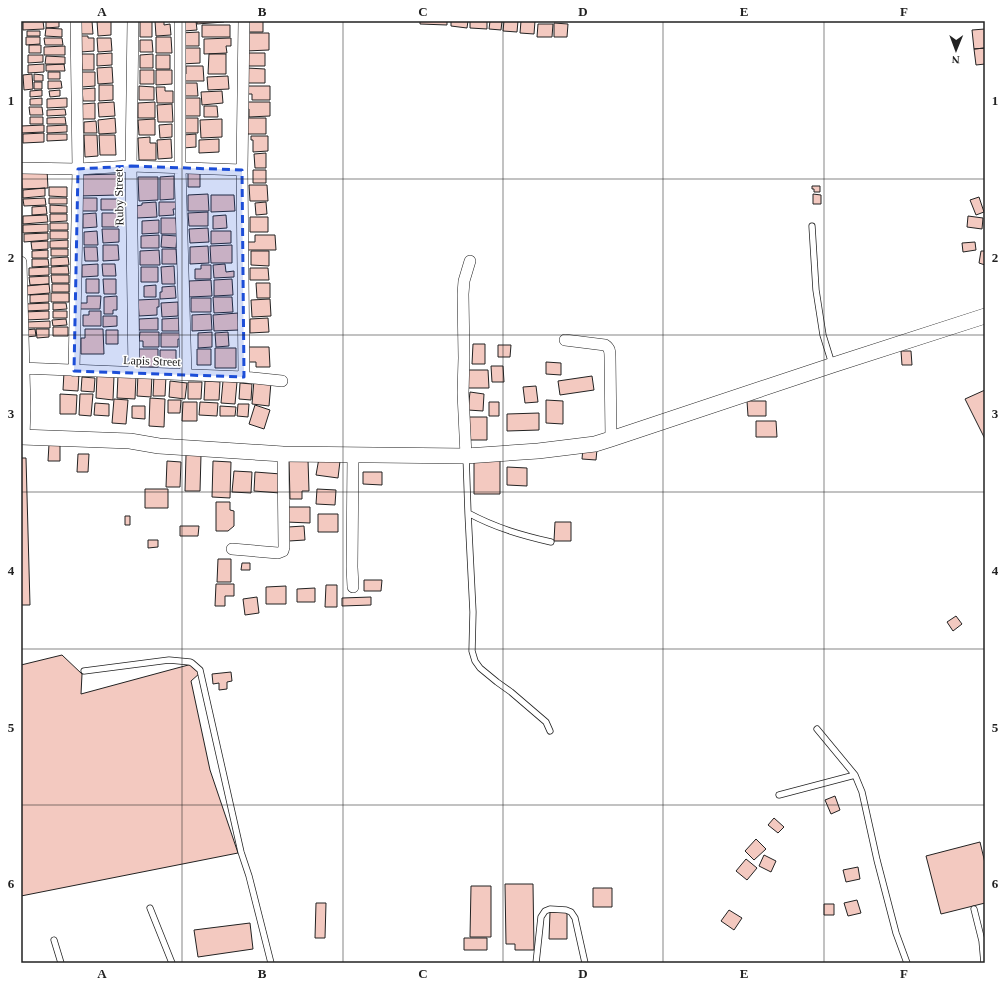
<svg xmlns="http://www.w3.org/2000/svg" width="1006" height="984" viewBox="0 0 1006 984" font-family="Georgia,serif">
	<style>
		.building { fill: #f3c9c0; stroke: #222 }
		.lines { fill: none; stroke-linecap: round; stroke-linejoin: round }
		.lane-casing { stroke: #222; stroke-width: 7 }
		.street-casing { stroke: #222; stroke-width: 12 }
		.secondary-casing { stroke: #222; stroke-width: 16 }
		.lane { stroke: #fff; stroke-width: 5.5 }
		.street { stroke: #fff; stroke-width: 11 }
		.secondary { stroke: #fff; stroke-width: 15 }
		.marked { fill: #1d4ed8; fill-opacity: 0.2; stroke: #1d4ed8; stroke-width: 3; stroke-dasharray: 8 5; stroke-linejoin: round }
		.grid { fill: none; stroke: #222; stroke-width: 1; stroke-opacity: 0.55 }
		.labels { text-anchor: middle; stroke-width: 3; stroke-linejoin: round; paint-order: stroke }
		.street-label { font-size: 12px; fill: #222; stroke: #fff }
		.neatline { fill: none; stroke: #222; stroke-width: 1.5 }
		.grid-label { font-size: 13px; text-anchor: middle; font-weight: bold; fill: #222 }
	</style>
	<rect width="100%" height="100%" fill="#fff"/>
	<path class="building" d="M23,21H43L44,29L23,30Z
		M46,21H59V27L46,28Z
		M76,21H92L93,34H79Z
		M97,21H111V35L98,36Z
		M140,21H152V37H140Z
		M155,21H164V25L170,24L171,35L156,36Z
		M181,21H196L197,30L184,31Z
		M197,21H224V22L197,24Z
		M249,21H263V32H249Z
		M420,21H447V25L420,24Z
		M451,21H468L467,28L451,26Z
		M470,21H487V29L470,28Z
		M490,21H502L501,30L489,29Z
		M504,21H518L517,32L503,31Z
		M521,21H535L534,34L520,33Z
		M554,23L568,24L567,37H554Z
		M538,24H553L552,37H537Z
		M202,25H230V37H202Z
		M46,28L62,29V37L45,36Z
		M985,29V48L974,49L972,30Z
		M27,31H40V36H27Z
		M199,32V46H185L180,33Z
		M246,33H269V50L246,51Z
		M81,36H88V38H94V51L81,52Z
		M26,37H40V44L26,45Z
		M156,37H171L172,53H156Z
		M44,38H62L63,45H45Z
		M97,38H111L112,51L98,52Z
		M231,38V46H226L227,53L204,54V39Z
		M140,40H152L153,52H140Z
		M29,45H41V53H29Z
		M65,46V55H44V47Z
		M181,48H200V63L181,64Z
		M985,48V64L976,65L974,49Z
		M112,53V65L97,66V54Z
		M246,53H265V66H245Z
		M81,54H94V70H82Z
		M153,54V68H140V55Z
		M209,54H226V74H208Z
		M28,55H43V62L28,63Z
		M156,55H170V69H156Z
		M46,56L65,57V64H45Z
		M44,64V72L28,73V65Z
		M64,64L65,71H46V65Z
		M186,66H203L204,81H181V74H186Z
		M112,67L113,83L98,84L97,68Z
		M247,68L265,69V83H247Z
		M140,70H154V84H140Z
		M156,70H172V84L156,85Z
		M48,72H60V79H48Z
		M81,72H95V86L82,87Z
		M32,74L33,89L24,90L23,75Z
		M34,74L43,75V81H34Z
		M228,76L229,89L208,90L207,77Z
		M48,81H61L62,88L48,89Z
		M34,82H42V89H34Z
		M184,83H197L198,96H184Z
		M99,85H113V100L99,101Z
		M139,86L154,87V100H139Z
		M245,86H270V100H252V94H245Z
		M156,87H165V91H173V103H157Z
		M95,88V101H83L82,89Z
		M42,90V96L30,97V91Z
		M60,90V96L50,97L49,91Z
		M222,91L223,103L202,105L201,92Z
		M42,98V105H30V99Z
		M67,98V107L47,108V99Z
		M184,98H200V116H184Z
		M114,102L115,116L99,117L98,103Z
		M155,102V118H138V103Z
		M243,102H270V116L249,117V109H243Z
		M95,103V119H82V104Z
		M172,104L173,122H158L157,105Z
		M204,106H217L218,117H204Z
		M29,107H42L43,115H30Z
		M65,109L66,115L47,116V110Z
		M30,117H43V124H30Z
		M65,117L66,124H47V118Z
		M115,118L116,133L99,134L98,120Z
		M183,118H198V133H183Z
		M245,118H266V134H245Z
		M155,119V135H139L138,120Z
		M222,119V137L201,138L200,120Z
		M96,121L97,133H84V122Z
		M172,124V137L160,138L159,125Z
		M44,125V132L21,133V126Z
		M67,125V132L47,133V126Z
		M44,133V142L23,143V134Z
		M47,134H67V140L47,141Z
		M196,134V147L183,148V135Z
		M84,135H97L98,156L85,157Z
		M99,135H115L116,155H100Z
		M251,136H268V151L253,152V140H251Z
		M150,137V143H156V160H139L138,138Z
		M171,139L172,158L158,159L157,140Z
		M219,139V152L199,153V140Z
		M266,153V168H255L254,154Z
		M47,170L48,188L22,189L21,173Z
		M253,170H266V183H253Z
		M188,173H200V187H188Z
		M117,174L118,195L79,196V175Z
		M174,176V199L160,200V177Z
		M138,177H158V200L139,201Z
		M249,185H267L268,201H250Z
		M812,186H820V192H814V189H812Z
		M49,187H67V197L49,196Z
		M45,188V196L23,198V190Z
		M208,194L209,211H188V195Z
		M813,194L821,195V204H813Z
		M211,195H234L235,211L211,212Z
		M979,197L984,212L976,215L970,200Z
		M45,198L46,205L24,206L23,199Z
		M49,198H67V204H49Z
		M78,198H97V211H78Z
		M101,199H117V210H101Z
		M156,202L157,217L137,218L136,206L142,205V203Z
		M159,202H176V209H173L174,215L159,216Z
		M266,202L267,214L256,215L255,203Z
		M50,205L67,206V213H50Z
		M46,206L47,214L32,215V207Z
		M208,212V226H189L188,213Z
		M96,213L97,227L83,228V214Z
		M102,213H118V227H102Z
		M50,214H67V221L50,222Z
		M47,215L48,222L23,224V216Z
		M226,215L227,228L213,229V216Z
		M968,216L983,218L982,229L967,227Z
		M250,217H268V232H250Z
		M161,218H176L177,234H161Z
		M159,220V233L142,234V221Z
		M50,223H68V230H50Z
		M48,224V232L23,233V225Z
		M208,228L209,242L190,243L189,229Z
		M102,229H119V242L103,243Z
		M50,231H68V239H50Z
		M97,231L98,245H84V232Z
		M211,231H231V243L211,244Z
		M48,233V240L24,242V234Z
		M159,235V248H141V236Z
		M162,235L177,236L176,248L161,247Z
		M255,235H275L276,250H246V242H255Z
		M68,240V248H50V241Z
		M48,241V249L32,250L31,242Z
		M975,242L976,250L963,252L962,243Z
		M103,245H118L119,260L103,261Z
		M232,245V263H211L210,246Z
		M208,246L209,263L190,264V247Z
		M84,247H97L98,261H85Z
		M51,249H68V256H51Z
		M162,249H176L177,264H162Z
		M48,250V258H32V251Z
		M159,250L160,265H140V251Z
		M251,251H269V266L251,265Z
		M981,251H985V265L979,263Z
		M68,257L69,265L51,266V258Z
		M32,259H48L49,266L32,267Z
		M98,264V276L82,277V265Z
		M102,264H115L116,276H103Z
		M225,264L226,272L234,271V277L214,278L213,265Z
		M201,265H211V279H195V269H201Z
		M68,266L69,274H51V267Z
		M174,266L175,284H162L161,267Z
		M49,267V275L29,276V268Z
		M141,267H158V282H141Z
		M250,268H268L269,280H250Z
		M51,275H69V283H52Z
		M49,276V284L30,285L29,277Z
		M86,279H99V293H86Z
		M103,279H116V294H104Z
		M232,279L233,295L214,296V280Z
		M211,280L212,296L189,297V281Z
		M256,283H270V298H257Z
		M49,284L50,293L26,295V286Z
		M52,284H69V292H52Z
		M156,285V297H144V286Z
		M175,286L176,298L160,299V292H162V287Z
		M51,293H69V302H51Z
		M49,294V302L30,303V295Z
		M87,296H101L100,309H80V303H87Z
		M117,296V310H113V314H104V297Z
		M213,297H232L233,312L214,313Z
		M191,298H211V312H191Z
		M159,299V307H157V315L139,316L138,300Z
		M270,299L271,316L252,317L251,300Z
		M178,302V316L162,317L161,303Z
		M49,303V310L25,311V304Z
		M53,303H66L67,309L53,310Z
		M49,311V319L25,320L24,312Z
		M53,311H67V318H53Z
		M89,311H101V326H83V315H89Z
		M238,313L239,330L214,331L213,315Z
		M211,314L212,330L192,331V315Z
		M103,316H117V326L103,327Z
		M158,318V330H139V319Z
		M179,318V331H162V319Z
		M268,318L269,332L250,333V319Z
		M66,319L67,325L53,326L52,320Z
		M50,321V328H27V322Z
		M53,327H68V336H53Z
		M35,329L36,336L26,337V330Z
		M36,329H49V337L37,338Z
		M85,329H103L104,354H81V338H85Z
		M106,330H118V344H106Z
		M140,332H159V347H143V341H139Z
		M212,332V347L198,348V333Z
		M228,332L229,346L216,347L215,333Z
		M161,333H181V339H178V347H161Z
		M473,344H485V364H472Z
		M498,345H511L510,357H498Z
		M247,347H269L270,367H256V362H247Z
		M215,348H236V368H215Z
		M139,349H158V367H139Z
		M197,349H211V365H197Z
		M160,350H176V363H160Z
		M901,351H911L912,365H902Z
		M546,362L561,363V375L546,374Z
		M491,366H503L504,382H492Z
		M467,370H488L489,388H467Z
		M64,372L79,373L78,391L63,390Z
		M138,374L152,375L151,397L137,396Z
		M97,375L114,376L113,400L96,398Z
		M118,375L136,376L135,399L117,398Z
		M154,375L166,376L165,396H153Z
		M592,376L594,390L560,395L558,381Z
		M82,377L95,378L94,392L81,391Z
		M254,380L271,382L269,406L252,404Z
		M170,381L187,383L185,399L169,397Z
		M205,381L220,382L219,400H204Z
		M223,381L237,382L235,404L221,403Z
		M188,382H202L201,399H188Z
		M240,383L252,384L251,400L239,399Z
		M536,386L538,402L525,403L523,387Z
		M985,390V439L965,399Z
		M470,392L484,394L483,411L468,410Z
		M60,394L77,395L76,414H60Z
		M80,394H93L91,416L79,415Z
		M150,398L165,399L164,427L149,426Z
		M114,399L128,400L126,424L112,423Z
		M168,400H181L180,413H168Z
		M546,400L563,401V424L546,423Z
		M747,401H766V416H748Z
		M183,402H197V421H182Z
		M200,402L218,403L217,416L199,415Z
		M489,402H499V416H489Z
		M95,403L109,404V416L94,415Z
		M238,404H249L248,417L237,416Z
		M255,405L270,410L264,429L249,424Z
		M132,406H145V419L132,418Z
		M220,406L236,407L235,416H220Z
		M539,413V430L507,431V414Z
		M468,417H487V440H468Z
		M756,421H776L777,437H756Z
		M49,444L60,445V461H48Z
		M583,448L597,449L596,460L582,459Z
		M78,454H89L88,472H77Z
		M186,455H201L200,491H185Z
		M21,458H26L30,605H21Z
		M319,458L340,461L338,478L316,475Z
		M500,459V494H474V460Z
		M289,460H308L309,491H302V499H290Z
		M167,461L181,462L180,487H166Z
		M213,461L231,462L230,498L212,497Z
		M507,467L527,468V486L507,485Z
		M234,471L252,472L251,493L232,492Z
		M255,472L281,474L280,493L254,491Z
		M363,472H382V485L363,484Z
		M145,489H168V508H145Z
		M317,489L336,490L335,505L316,504Z
		M216,502H230V510L234,511V526L228,531H216Z
		M286,507H310V523L286,522Z
		M318,514H338V532H318Z
		M125,516H130V525H125Z
		M555,522H571V541H554Z
		M180,526H199L198,536H180Z
		M304,526L305,540L289,541L288,527Z
		M148,540H158V547L148,548Z
		M218,559H231V582H217Z
		M242,563H250V570H241Z
		M364,580H382L381,591H364Z
		M216,584H234V596H225V606H215Z
		M326,585H337V607H325Z
		M286,586V604H266V587Z
		M315,588V602H297V589Z
		M257,597L259,613L245,615L243,599Z
		M371,597V605L342,606V598Z
		M956,616L962,624L953,631L947,622Z
		M62,655L82,674L81,694L192,664L200,673L191,681L210,770L238,853L21,896V665Z
		M231,672L232,681L227,682V689L219,690V683L213,684L212,674Z
		M835,796L840,810L831,814L825,800Z
		M774,818L784,827L778,833L768,825Z
		M756,839L766,849L754,860L745,851Z
		M980,842L985,863V903L941,914L926,856Z
		M764,855L776,861L771,872L759,866Z
		M746,859L757,868L747,880L736,871Z
		M858,867L860,879L846,882L843,870Z
		M505,884H533L534,950H515V944H506Z
		M471,886H491V937H470Z
		M593,888H612V907H593Z
		M857,900L861,913L848,916L844,903Z
		M316,903H326L325,938H315Z
		M824,904H834V915H824Z
		M729,910L742,918L734,930L721,921Z
		M550,912H567V939H549Z
		M250,923L253,949L198,957L194,930Z
		M464,938H487V950H464Z"/>
	<g class="lines">
		<defs>
			<path id="lane" d="M812,226L816,290L823,335L832,364
				M466,456L468,513C496,528 521,535 551,542
				M468,513L473,612L472,651L475,661L480,668L497,682L511,692L546,722L550,731
				M84,671L169,660L190,662L192,663L200,670L241,852L249,876L271,963
				M817,729L855,775L862,792L877,860L896,933L907,963
				M779,795L855,775
				M150,908L172,963
				M974,909L982,941L984,963
				M54,940L61,963
				M536,963L541,917L545,911L550,909L566,910L571,912L575,918L585,963"/>
			<path id="street" d="M133,21L131,166L134,373
				M180,21V168L186,375
				M244,21L242,170L244,377
				M21,168L78,169L131,166L242,170
				M21,262L25,408L24,437
				M565,340L605,345C610,348 610,352 610,357L611,439
				M21,368L244,377L282,381
				M74,371L78,169L76,21
				M466,456L463,393L464,358L463,294L464,281L470,261
				M232,549L278,553L283,551L284,547L283,454
				M353,587L352,567L353,455"/>
			<path id="secondary" d="M21,437L130,441L159,446L283,454L466,456L538,451L595,444L611,439L833,365L985,316"/>
		</defs>
		<use href="#lane" class="lane-casing"/>
		<use href="#street" class="street-casing"/>
		<use href="#secondary" class="secondary-casing"/>
		<use href="#lane" class="lane"/>
		<use href="#street" class="street"/>
		<use href="#secondary" class="secondary"/>
	</g>
	<path class="marked" d="M131,166L242,170L244,377L74,371L78,169Z"/>
	<path class="grid" d="M182,21V963M343,21V963M503,21V963M663,21V963M824,21V963M21,179H985M21,335H985M21,492H985M21,649H985M21,805H985"/>
	<g class="labels">
		<g class="street-label">
			<text transform="translate(119 197) rotate(-91)" y="4">Ruby Street</text>
			<text transform="translate(152 361) rotate(2)" y="4">Lapis Street</text>
		</g>
	</g>
	<rect width="1006" height="984" fill="none" stroke="#ffffff" stroke-width="44"/>
	<g transform="translate(956 50) rotate(181)" stroke="#ffffff" stroke-width="3" paint-order="stroke">
	<path d="M0-3L7 15L0 10L-7 15Z" fill="#222222"/>
	<text y="-6" font-size="11" font-weight="bold" text-anchor="middle" fill="#222222">N</text>
	</g>
	<rect x="22" y="22" width="962" height="940" class="neatline"/>
	<g class="grid-label">
		<text x="102" y="16">A</text>
		<text x="262" y="16">B</text>
		<text x="423" y="16">C</text>
		<text x="583" y="16">D</text>
		<text x="744" y="16">E</text>
		<text x="904" y="16">F</text>
		<text x="11" y="105">1</text>
		<text x="995" y="105">1</text>
		<text x="11" y="262">2</text>
		<text x="995" y="262">2</text>
		<text x="11" y="418">3</text>
		<text x="995" y="418">3</text>
		<text x="11" y="575">4</text>
		<text x="995" y="575">4</text>
		<text x="11" y="732">5</text>
		<text x="995" y="732">5</text>
		<text x="11" y="888">6</text>
		<text x="995" y="888">6</text>
		<text x="102" y="978">A</text>
		<text x="262" y="978">B</text>
		<text x="423" y="978">C</text>
		<text x="583" y="978">D</text>
		<text x="744" y="978">E</text>
		<text x="904" y="978">F</text>
	</g>
</svg>
